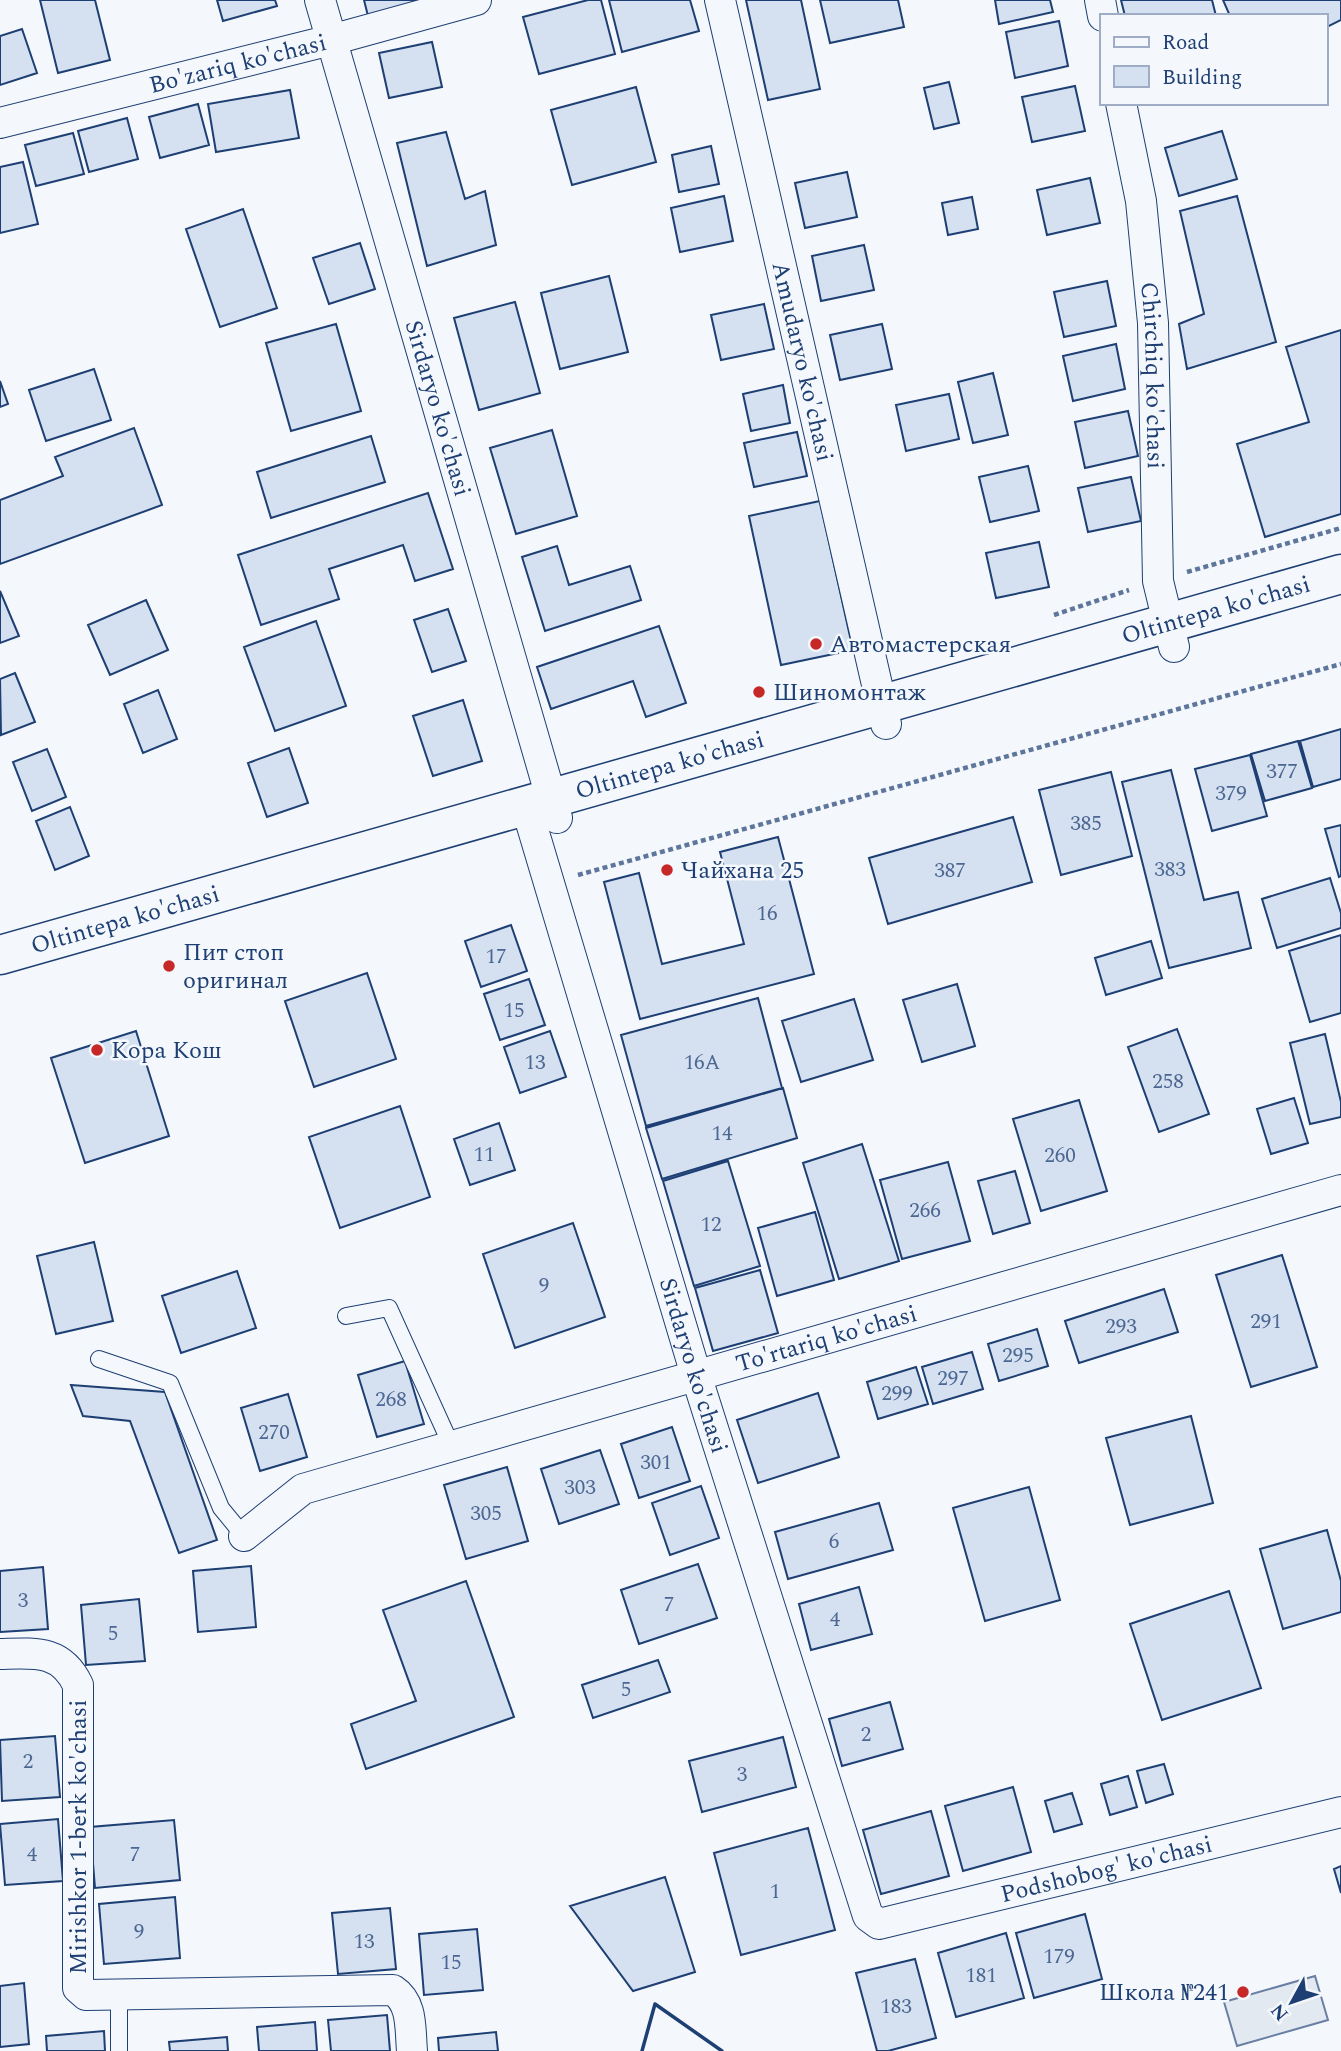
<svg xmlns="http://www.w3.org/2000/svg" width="1341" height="2051" viewBox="0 0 1341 2051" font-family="Spectral,serif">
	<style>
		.green { fill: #e3e9f0; stroke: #687fa3; stroke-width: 2 }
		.building { fill: #d5e0f0; stroke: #1d3f73; stroke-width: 2 }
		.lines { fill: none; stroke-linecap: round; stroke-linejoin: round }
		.service-casing { stroke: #1d3f73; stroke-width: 18 }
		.minor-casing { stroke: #1d3f73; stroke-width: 32 }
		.secondary-casing { stroke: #1d3f73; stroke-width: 41 }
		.path { stroke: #5e769c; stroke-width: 4.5; stroke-dasharray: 5 3.5; stroke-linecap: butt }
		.service { stroke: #f4f7fb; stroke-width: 16 }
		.minor { stroke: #f4f7fb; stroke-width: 30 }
		.secondary { stroke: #f4f7fb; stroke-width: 38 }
		.wall { stroke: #1d3f73; stroke-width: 3.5 }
		.poi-dot { fill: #c62828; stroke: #f4f7fb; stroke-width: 2.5 }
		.labels { text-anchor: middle; stroke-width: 5; stroke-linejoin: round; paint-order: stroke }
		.number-label { font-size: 21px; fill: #4b6792 }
		.street-label { font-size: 24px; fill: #1d3f73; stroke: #f4f7fb }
		.poi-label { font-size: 24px; fill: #1d3f73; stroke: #f4f7fb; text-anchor: start }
	</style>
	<rect width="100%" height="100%" fill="#f4f7fb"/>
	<path class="green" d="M1315,1976L1328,2020L1237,2046L1224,2002Z"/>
	<path class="building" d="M40,0H95L110,60L58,73Z
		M217,0H275L277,6L223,21Z
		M364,0H431L368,16Z
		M588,0H601L615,54L539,74L523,17Z
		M609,0H690L699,31L622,52Z
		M746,0H801L820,89L768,100Z
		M820,0H898L904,27L830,43Z
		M995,0H1050L1053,12L999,24Z
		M1121,0H1212L1216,16H1125Z
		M1223,0H1341V20L1325,28V16H1230Z
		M1059,21L1068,66L1015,78L1006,32Z
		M22,29L37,73L0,85V36Z
		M432,42L442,87L389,98L379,53Z
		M949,82L959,123L934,129L924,88Z
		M1075,86L1085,131L1032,142L1022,97Z
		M636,87L656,162L572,185L551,110Z
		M290,90L299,138L216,152L208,104Z
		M198,104L209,145L160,158L149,117Z
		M127,118L138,159L89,172L78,131Z
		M1222,131L1237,179L1179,196L1165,148Z
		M446,132L465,199L485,191L496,245L427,266L397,143Z
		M73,133L84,174L36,186L25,145Z
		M711,146L719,184L679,192L672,155Z
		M23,162L38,224L0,233V167Z
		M847,172L857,217L805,228L795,183Z
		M1090,178L1100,223L1047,235L1037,190Z
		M724,196L733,241L680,252L671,208Z
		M1237,196L1276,342L1187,369L1179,324L1204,314L1180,211Z
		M972,197L978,229L948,235L942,203Z
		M243,209L277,308L220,327L186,229Z
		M360,243L375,289L329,304L313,258Z
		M864,245L874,290L821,301L812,256Z
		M609,276L628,352L560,369L541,293Z
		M1107,281L1116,326L1064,337L1054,292Z
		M515,302L540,393L479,410L454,318Z
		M764,304L774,349L721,360L711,315Z
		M336,324L361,411L291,431L266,343Z
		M882,324L892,369L840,380L830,335Z
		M1341,330V514L1265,537L1237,444L1309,422L1286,347Z
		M1116,344L1125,389L1073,401L1063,356Z
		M94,369L111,420L46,441L29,390Z
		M993,373L1008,435L973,443L958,382Z
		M0,381L8,404L0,407Z
		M783,385L790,423L751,431L743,394Z
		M949,394L959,439L906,451L896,405Z
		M1128,411L1138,456L1085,468L1075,422Z
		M134,428L162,505L0,564V500L63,476L55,457Z
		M552,430L577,516L516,534L490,448Z
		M797,432L807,476L754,487L744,443Z
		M371,436L385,482L271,518L257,472Z
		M1028,466L1039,511L990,522L979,477Z
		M1131,477L1141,521L1088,532L1078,488Z
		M428,493L453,569L415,581L403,545L329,569L339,599L261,625L238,555Z
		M820,501L853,650L781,665L749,516Z
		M1039,542L1049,587L996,598L986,553Z
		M557,546L569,585L630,566L641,600L545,631L522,557Z
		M0,591L19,636L0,643Z
		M146,600L168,650L110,675L88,625Z
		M448,609L466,661L432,672L414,620Z
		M316,621L346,706L275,731L244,647Z
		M659,626L686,703L646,717L633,681L551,709L537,667Z
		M15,673L35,722L1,735L0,679Z
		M158,690L177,739L143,753L124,704Z
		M463,700L482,761L433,776L413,716Z
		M1341,729V779L1313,787L1300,741Z
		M1298,741L1312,788L1265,801L1251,754Z
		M289,748L308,803L267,817L248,763Z
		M47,749L66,797L32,811L13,762Z
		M1250,755L1267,816L1212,831L1195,769Z
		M1171,770L1204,900L1238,892L1251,948L1169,968L1122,782Z
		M1111,772L1132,856L1061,875L1039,790Z
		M70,807L89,856L55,870L36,821Z
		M1013,817L1032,882L888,924L869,858Z
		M1341,825V876L1339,877L1325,829Z
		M778,837L814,974L640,1019L604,882L639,873L662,964L744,944L720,852Z
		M1330,878L1341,913V928L1277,948L1262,899Z
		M511,925L527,971L481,987L465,941Z
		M1341,935V1013L1310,1022L1289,951Z
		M1151,941L1162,978L1106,995L1095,958Z
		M367,973L396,1059L314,1087L285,1001Z
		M529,979L545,1025L500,1040L484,994Z
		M957,984L975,1046L922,1062L903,1000Z
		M758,998L782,1088L646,1126L621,1035Z
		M854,999L873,1060L801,1082L782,1021Z
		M1177,1029L1209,1114L1159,1132L1128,1047Z
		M136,1031L169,1136L85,1163L51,1058Z
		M550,1031L566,1077L520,1093L504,1047Z
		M1325,1034L1341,1102V1117L1310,1124L1290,1043Z
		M783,1088L797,1138L662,1179L646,1128Z
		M1294,1098L1308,1143L1271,1154L1257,1109Z
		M1079,1100L1107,1191L1041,1211L1013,1119Z
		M400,1106L430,1197L340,1228L309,1137Z
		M499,1123L515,1170L470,1185L454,1139Z
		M862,1144L899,1261L839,1279L803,1163Z
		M728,1161L760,1266L694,1286L663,1181Z
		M948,1162L970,1241L902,1259L880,1180Z
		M1015,1171L1030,1223L993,1234L978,1181Z
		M815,1212L834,1280L777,1296L758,1228Z
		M573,1223L605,1317L515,1348L483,1254Z
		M94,1242L113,1321L56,1334L37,1256Z
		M1282,1255L1317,1367L1251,1387L1216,1275Z
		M760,1270L778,1333L713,1351L695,1288Z
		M237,1271L256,1328L181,1353L162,1296Z
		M1164,1289L1178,1332L1079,1363L1065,1321Z
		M1037,1329L1048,1366L999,1381L988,1344Z
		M972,1352L983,1389L933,1404L922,1367Z
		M405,1361L424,1424L377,1437L358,1375Z
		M916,1367L928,1404L878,1419L867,1382Z
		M71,1385L165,1392L217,1540L179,1553L130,1421L83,1416Z
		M818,1393L839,1457L758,1483L737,1420Z
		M288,1394L307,1457L260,1471L241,1408Z
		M1191,1416L1213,1503L1130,1525L1106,1438Z
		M672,1427L690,1481L639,1498L621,1444Z
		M600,1450L619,1504L559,1524L541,1469Z
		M507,1467L528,1541L466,1559L444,1485Z
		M701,1486L719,1538L670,1555L652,1503Z
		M1029,1487L1060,1600L985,1621L953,1508Z
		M879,1503L893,1550L788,1579L775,1532Z
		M1327,1530L1341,1581V1612L1283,1629L1260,1549Z
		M698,1564L717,1618L639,1644L621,1590Z
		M251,1566L256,1627L198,1632L193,1571Z
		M43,1567L48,1629L0,1632V1571Z
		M466,1581L514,1717L366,1769L351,1724L416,1701L383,1610Z
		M859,1587L872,1634L811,1650L799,1604Z
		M1229,1591L1261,1688L1162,1720L1130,1624Z
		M139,1599L145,1661L86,1665L81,1605Z
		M658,1660L670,1692L593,1718L582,1685Z
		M890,1702L903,1749L842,1766L829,1719Z
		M55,1736L60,1797L2,1801L0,1740Z
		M783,1737L796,1787L702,1812L689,1761Z
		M1164,1764L1173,1794L1146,1803L1137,1771Z
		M1128,1776L1137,1807L1110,1815L1101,1784Z
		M1013,1787L1031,1852L963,1871L945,1806Z
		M1072,1793L1082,1824L1054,1832L1045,1801Z
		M931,1811L949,1876L881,1894L863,1830Z
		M58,1819L63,1881L5,1885L0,1824Z
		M174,1820L180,1880L95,1888L90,1827Z
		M808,1828L835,1930L741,1955L714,1853Z
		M1341,1866V1893L1334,1869Z
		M665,1877L695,1972L633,1991L570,1906Z
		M175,1897L180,1958L104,1964L99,1904Z
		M390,1908L396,1969L338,1974L332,1913Z
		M1085,1914L1102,1979L1034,1998L1016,1933Z
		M477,1929L483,1990L424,1995L419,1934Z
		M1006,1933L1024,1998L956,2017L938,1953Z
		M915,1959L936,2038L888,2051H877L856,1973Z
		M24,1983L29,2044L0,2047V1986Z
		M387,2015L390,2051H331L328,2020Z
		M315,2022L317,2051H259L257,2027Z
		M104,2031L105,2051H47L46,2036Z
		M496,2032L498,2051H439L438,2038Z
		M227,2037L228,2051H170L169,2042Z"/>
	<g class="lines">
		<defs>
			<path id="service" d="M346,1316L389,1308L452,1447
				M99,1359L170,1383L221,1508L244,1536
				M119,1995V2051"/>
			<g id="minor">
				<path id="s1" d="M320,0L557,818"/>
				<path id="s2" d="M720,0L886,724"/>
				<path d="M1100,0L1103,16"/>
				<path id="s3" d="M1121,103L1141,201L1153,323L1158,581L1174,647"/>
				<path id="s4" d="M0,123L331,40L476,0"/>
				<path id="s5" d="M526,806L696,1375L868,1916L879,1924L1341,1812"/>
				<path id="s6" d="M244,1536L303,1489L1341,1190"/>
				<path d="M0,1654C34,1653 61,1649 78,1685V1988L86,1995L393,1990C413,2003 410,2029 412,2051"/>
			</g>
			<g id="secondary">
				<path id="s7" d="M0,955L1341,574"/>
			</g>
		</defs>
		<use href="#service" class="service-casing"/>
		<use href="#minor" class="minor-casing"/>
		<use href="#secondary" class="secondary-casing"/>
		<path class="path" d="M1187,572L1341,528
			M1054,615L1129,590
			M578,875L1341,664"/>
		<use href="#service" class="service"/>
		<use href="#minor" class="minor"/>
		<use href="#secondary" class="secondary"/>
		<path class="wall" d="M642,2051L655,2004L722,2051"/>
	</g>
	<g class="poi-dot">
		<circle cx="816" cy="644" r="7"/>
		<circle cx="759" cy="692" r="7"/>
		<circle cx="667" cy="870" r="7"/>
		<circle cx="169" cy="966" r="7"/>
		<circle cx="97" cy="1050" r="7"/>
		<circle cx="1243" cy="1992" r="7"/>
	</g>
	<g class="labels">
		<g class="number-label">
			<text x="1282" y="778">377</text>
			<text x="1231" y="800">379</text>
			<text x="1086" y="830">385</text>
			<text x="1170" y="876">383</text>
			<text x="950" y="877">387</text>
			<text x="767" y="920">16</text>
			<text x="496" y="963">17</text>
			<text x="514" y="1017">15</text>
			<text x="535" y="1069">13</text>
			<text x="702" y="1069">16A</text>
			<text x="1168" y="1088">258</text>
			<text x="722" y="1140">14</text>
			<text x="484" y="1161">11</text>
			<text x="1060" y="1162">260</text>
			<text x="925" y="1217">266</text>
			<text x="711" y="1231">12</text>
			<text x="544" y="1292">9</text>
			<text x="1266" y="1328">291</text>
			<text x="1121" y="1333">293</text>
			<text x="1018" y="1362">295</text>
			<text x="953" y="1385">297</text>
			<text x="897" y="1400">299</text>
			<text x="391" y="1406">268</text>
			<text x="274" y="1439">270</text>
			<text x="656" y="1469">301</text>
			<text x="580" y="1494">303</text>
			<text x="486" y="1520">305</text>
			<text x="834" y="1548">6</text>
			<text x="23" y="1607">3</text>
			<text x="669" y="1611">7</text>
			<text x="835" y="1626">4</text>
			<text x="113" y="1640">5</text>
			<text x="626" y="1696">5</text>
			<text x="866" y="1741">2</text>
			<text x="28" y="1768">2</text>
			<text x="742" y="1781">3</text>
			<text x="32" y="1861">4</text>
			<text x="135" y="1861">7</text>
			<text x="775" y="1898">1</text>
			<text x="139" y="1938">9</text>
			<text x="364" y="1948">13</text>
			<text x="1059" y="1963">179</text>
			<text x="451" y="1969">15</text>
			<text x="981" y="1982">181</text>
			<text x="896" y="2013">183</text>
		</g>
		<g class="street-label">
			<text dy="8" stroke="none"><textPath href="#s4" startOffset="245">Bo'zariq ko'chasi</textPath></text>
			<text dy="8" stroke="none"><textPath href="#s2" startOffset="371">Amudaryo ko'chasi</textPath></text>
			<text dy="8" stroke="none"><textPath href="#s3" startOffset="275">Chirchiq ko'chasi</textPath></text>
			<text dy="8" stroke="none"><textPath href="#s1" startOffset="425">Sirdaryo ko'chasi</textPath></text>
			<text dy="8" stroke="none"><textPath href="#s7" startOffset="1264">Oltintepa ko'chasi</textPath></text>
			<text dy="8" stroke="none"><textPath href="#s7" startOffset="696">Oltintepa ko'chasi</textPath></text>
			<text dy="8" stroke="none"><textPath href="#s7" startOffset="130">Oltintepa ko'chasi</textPath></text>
			<text dy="8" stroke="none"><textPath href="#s6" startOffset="620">To'rtariq ko'chasi</textPath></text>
			<text dy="8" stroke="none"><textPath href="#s5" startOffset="584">Sirdaryo ko'chasi</textPath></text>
			<text transform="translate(78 1837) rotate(-90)" y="8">Mirishkor 1-berk ko'chasi</text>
			<text dy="8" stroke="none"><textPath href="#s5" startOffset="1409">Podshobog' ko'chasi</textPath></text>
		</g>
		<g class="poi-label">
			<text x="830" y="652">Автомастерская</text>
			<text x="773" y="700">Шиномонтаж</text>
			<text x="681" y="878">Чайхана 25</text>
			<text x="183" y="960">Пит стоп<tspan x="183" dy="28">оригинал</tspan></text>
			<text x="111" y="1058">Кора Кош</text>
			<text x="1229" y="2000" text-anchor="end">Школа №241</text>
		</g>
	</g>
	<rect x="1100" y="14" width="228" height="91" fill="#f4f7fb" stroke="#9eadc5" stroke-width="2"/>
	<rect x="1114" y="37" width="35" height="10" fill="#f4f7fb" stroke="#9eadc5" stroke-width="2"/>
	<text x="1162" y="49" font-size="21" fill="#1d3f73">Road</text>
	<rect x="1114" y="66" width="35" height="21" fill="#d5e0f0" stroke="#9eadc5" stroke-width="2"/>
	<text x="1162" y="84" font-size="21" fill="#1d3f73">Building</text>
	<g transform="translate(1292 2002) rotate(230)" stroke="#f4f7fb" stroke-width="5" paint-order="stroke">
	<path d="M0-5L12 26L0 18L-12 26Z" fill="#1d3f73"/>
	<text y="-10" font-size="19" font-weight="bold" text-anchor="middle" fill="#1d3f73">N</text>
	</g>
</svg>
